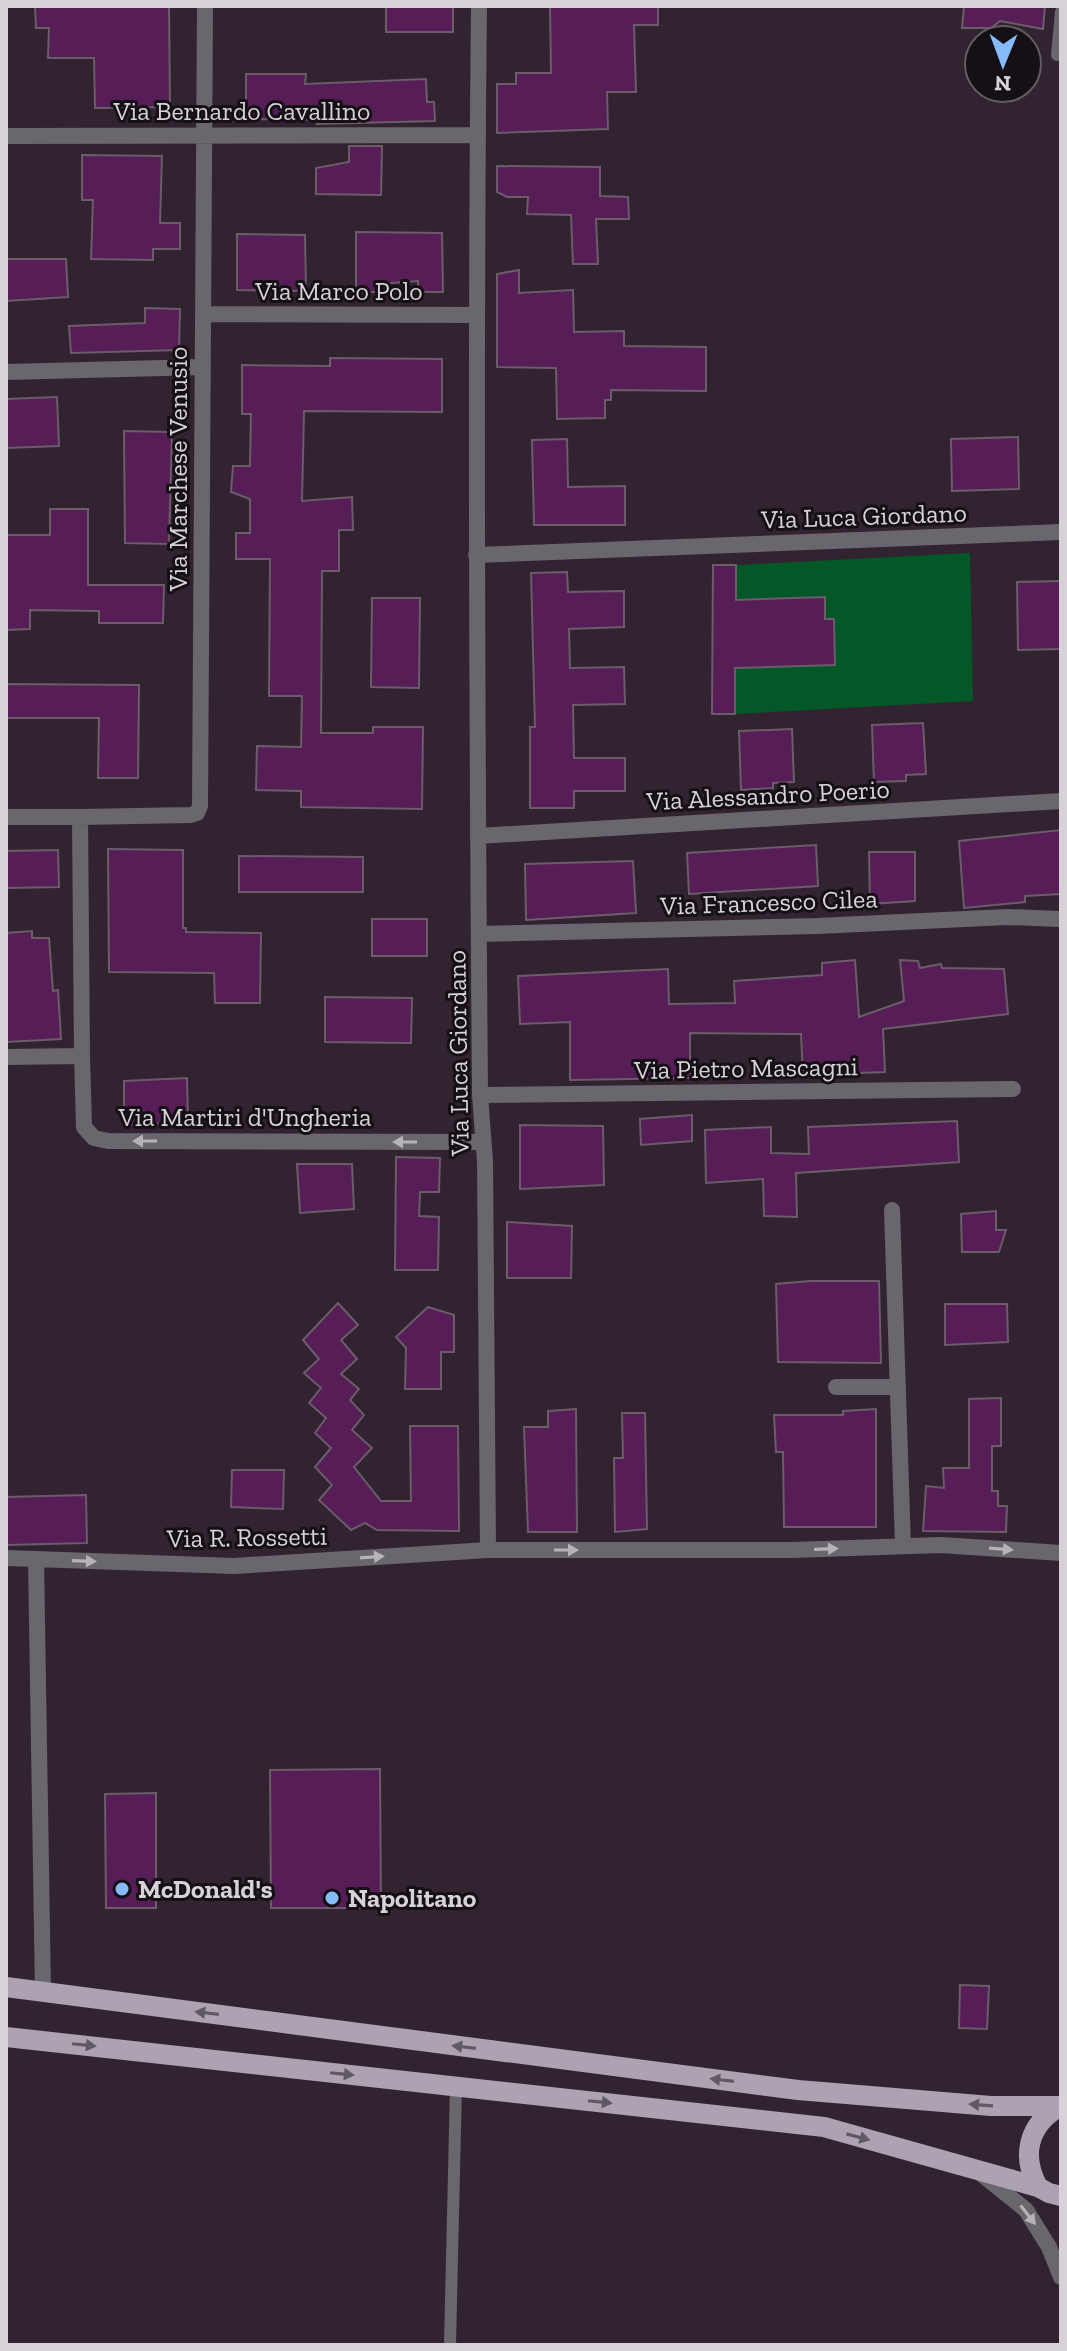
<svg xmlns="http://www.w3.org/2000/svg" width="1067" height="2351" viewBox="0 0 1067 2351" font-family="'Zilla Slab',serif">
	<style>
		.green { fill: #045827 }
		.building { fill: #561d56; stroke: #6a5c69; stroke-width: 2 }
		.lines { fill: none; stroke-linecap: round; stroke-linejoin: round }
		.lane { stroke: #6a666d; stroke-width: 12 }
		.street { stroke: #6a666d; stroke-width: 16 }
		.primary { stroke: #aca2b2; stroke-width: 20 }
		.oneway { fill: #b8b1b9 }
		.oneway2 { fill: #605964 }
		.poi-dot { fill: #85bbfb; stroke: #151015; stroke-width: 3 }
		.labels { text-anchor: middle; stroke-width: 6; stroke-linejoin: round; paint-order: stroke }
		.street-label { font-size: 26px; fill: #d9d1d9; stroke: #151015 }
		.poi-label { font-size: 26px; font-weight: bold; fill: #d9d1d9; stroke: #151015; text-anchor: start }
	</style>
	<rect width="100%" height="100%" fill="#312430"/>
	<path class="green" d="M970,553L973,701L735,714L736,565Z"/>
	<path class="building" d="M35,6H169L170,107L95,108L94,58H48L49,28H36Z
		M386,6H453V32H386Z
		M550,6H658V25H634L636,92H607L608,129L497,133V84H516V73H551Z
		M964,6H1045L1043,29L1000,21L991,28H962Z
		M246,74H306L305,84L426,79L427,102H434L435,121L317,124V120L246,119Z
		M349,146H382L381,195L316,194V168L349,162Z
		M82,155L162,156L160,223H180V249H153V260L91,259L93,200H82Z
		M497,166L600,167V196L628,197L629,219H596L598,264H573L571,215L527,214L528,197H507L497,192Z
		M356,232L442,233L443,292H418V281L378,284L376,292H356Z
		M237,234L305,235L306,291L237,290Z
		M6,259H66L68,297L6,301Z
		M519,270V293L573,290L574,332L624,331V346L706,347V391L611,390V400H605V418L557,419L556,368L497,367V274Z
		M145,308L180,309L179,350L71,353L69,326L145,323Z
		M330,358L442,359V412L304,411L302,501L352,497L353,530H339V571H322L321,733H373V727H423L422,809L301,807V791L256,790L257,746L301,747L302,696H269L270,559H236V533H250V499L231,492L233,466H250L251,414H242V365L330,366Z
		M57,397L59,446L6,448V399Z
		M124,431L172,432L169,544L125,543Z
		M1018,437L1019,489L952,491L951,439Z
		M567,439L568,487L625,486V525H534L532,440Z
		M50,509H88V585H164L163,623H99V611L30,610V629L6,630V535H50Z
		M713,565H736V600L825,597V619H834L835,665L735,668V714H712Z
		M567,572L568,592L624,591V627L569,629L570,668L624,667L625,704L573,705L574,758H625V791H574V808H530V727H535L531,573Z
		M1061,581V649L1018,650L1017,582Z
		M372,598H420L419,688L371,687Z
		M6,684L139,685L138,778H98L99,718H6Z
		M923,723L926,774L906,775V781L874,782L872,725Z
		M792,729L794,782L773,783V788L741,790L739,731Z
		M1061,830V894L1025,896V902L964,908L959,841Z
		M816,845L818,886L689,894L687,853Z
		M108,849L183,850V928H186V932L261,933L260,1003H215L214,973L109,972Z
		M58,850L59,887L7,888L6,851Z
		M869,852H915V901L870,904Z
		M239,856L363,857V892H239Z
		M633,861L636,913L526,920L525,864Z
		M372,919H427V956H372Z
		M32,931V938H49L53,991L58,990L61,1039L6,1042V933Z
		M855,960L859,1017L904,1001L900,960L918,961L920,968L941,964L942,968L1004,969L1008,1014L883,1029L885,1072L803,1075L801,1034L690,1033V1078L570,1080V1022L520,1024L518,976L668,969L669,1004L735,1003L734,981L822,975V963Z
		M325,997L412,998L411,1043L325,1042Z
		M187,1078L188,1122L124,1125V1081Z
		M692,1115V1141L641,1145L640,1119Z
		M957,1121L959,1162L796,1173L797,1217L764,1216L763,1179L706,1183L705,1130L771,1127V1153L809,1154L808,1127Z
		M520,1125L603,1126L604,1185L520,1189Z
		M396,1157L440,1158L439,1192H420L419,1216L439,1217L438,1270H395Z
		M297,1164H352L354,1209L300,1213Z
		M996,1211V1230H1006L999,1252H962L961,1214Z
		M507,1222L572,1226L571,1278H507Z
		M810,1281H879L881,1363L778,1362L776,1284Z
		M338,1303L358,1325L341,1340L357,1359L341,1374L359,1389L350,1400L364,1415L352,1430L372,1448L354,1467L381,1501H411L410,1426H458L459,1531L377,1530L365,1523L351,1530L319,1500L332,1485L315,1467L331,1448L315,1433L326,1418L309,1403L321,1388L304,1373L319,1359L303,1340Z
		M945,1304H1007L1008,1342L945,1345Z
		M428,1307L454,1315V1352H441V1389H405L406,1348L396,1337Z
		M1001,1398V1446H992V1491H998V1506H1007L1006,1532L923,1531L926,1486L944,1488L943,1468H969V1399Z
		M576,1409L577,1532H528L524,1427H548V1411Z
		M876,1409V1527H784L783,1452H776L774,1415H843V1411Z
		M622,1413H645L647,1529L615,1532L614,1458H623Z
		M232,1470H284L283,1509L231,1507Z
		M86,1495L87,1543L6,1545V1497Z
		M380,1769L381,1908H271L270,1770Z
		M156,1793V1908H106L105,1794Z
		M960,1985L989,1986L987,2029L959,2028Z"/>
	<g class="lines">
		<path class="lane" d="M1057,55L1061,12
			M450,2345L456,2086"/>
		<path class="street" d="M479,6C475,369 477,732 480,1095L485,1161L488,1550
			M6,136L477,135
			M203,314L475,315
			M6,372L203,367
			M476,555L1061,532
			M6,817H80L82,1056
			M80,817L191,815L197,813L200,806L205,6
			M478,836L1061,801
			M479,934L817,926L1007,917L1061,919
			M6,1057L82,1056L84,1127L94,1138L108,1141L483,1142
			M480,1095L1013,1089
			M892,1210L903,1546
			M836,1387H898
			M6,1558L234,1566L488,1550H792L941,1545L1061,1553
			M36,1559L43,1992
			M979,2172L1026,2210L1049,2247L1061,2277"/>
		<path class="primary" d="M6,1987L798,2090L991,2106H1061
			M6,2037L824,2127L1038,2187L1049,2193L1061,2196
			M1038,2187C1021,2156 1028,2125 1059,2107"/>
	</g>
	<defs><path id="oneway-solid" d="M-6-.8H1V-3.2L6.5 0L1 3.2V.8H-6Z" transform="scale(2)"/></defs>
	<g class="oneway">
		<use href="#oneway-solid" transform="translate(145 1141) rotate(-180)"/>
		<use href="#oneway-solid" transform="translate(405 1142) rotate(-180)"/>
		<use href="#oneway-solid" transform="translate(826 1549) rotate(-2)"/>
		<use href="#oneway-solid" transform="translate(1001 1549) rotate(4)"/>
		<use href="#oneway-solid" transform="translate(566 1550)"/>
		<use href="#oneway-solid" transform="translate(372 1557) rotate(-4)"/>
		<use href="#oneway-solid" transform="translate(84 1561) rotate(2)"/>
		<use href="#oneway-solid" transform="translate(1028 2215) rotate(52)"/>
	</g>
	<g class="oneway2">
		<use href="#oneway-solid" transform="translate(207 2013) rotate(-173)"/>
		<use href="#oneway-solid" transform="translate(84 2045) rotate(6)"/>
		<use href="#oneway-solid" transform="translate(464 2047) rotate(-173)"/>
		<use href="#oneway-solid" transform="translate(342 2074) rotate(6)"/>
		<use href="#oneway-solid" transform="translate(722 2080) rotate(-173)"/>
		<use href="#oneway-solid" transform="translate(600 2102) rotate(6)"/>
		<use href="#oneway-solid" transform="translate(981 2105) rotate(-176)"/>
		<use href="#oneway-solid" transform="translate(858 2137) rotate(15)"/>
	</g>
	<g class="poi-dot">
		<circle cx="122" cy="1889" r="8"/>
		<circle cx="332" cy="1898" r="8"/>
	</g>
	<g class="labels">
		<g class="street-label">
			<text x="242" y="120">Via Bernardo Cavallino</text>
			<text x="339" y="300">Via Marco Polo</text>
			<text transform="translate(178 469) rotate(-90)" y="9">Via Marchese Venusio</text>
			<text transform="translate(864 516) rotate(-2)" y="9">Via Luca Giordano</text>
			<text transform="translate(768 795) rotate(-3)" y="9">Via Alessandro Poerio</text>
			<text transform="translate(769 902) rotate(-2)" y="9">Via Francesco Cilea</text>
			<text transform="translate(458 1053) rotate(-91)" y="9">Via Luca Giordano</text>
			<text transform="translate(746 1068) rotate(-1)" y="9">Via Pietro Mascagni</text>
			<text x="245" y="1126">Via Martiri d'Ungheria</text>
			<text transform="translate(247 1537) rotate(-1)" y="9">Via R. Rossetti</text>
		</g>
		<g class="poi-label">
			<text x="138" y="1898">McDonald's</text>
			<text x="348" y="1907">Napolitano</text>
		</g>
	</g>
	<rect width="1067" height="2351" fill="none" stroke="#d9d1d9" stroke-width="16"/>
	<g transform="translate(1003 64) rotate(181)"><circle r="38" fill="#151015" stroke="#635d63" stroke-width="2"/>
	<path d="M0-6L14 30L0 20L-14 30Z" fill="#85bbfb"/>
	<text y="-12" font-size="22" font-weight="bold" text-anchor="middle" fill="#d9d1d9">N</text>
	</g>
</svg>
